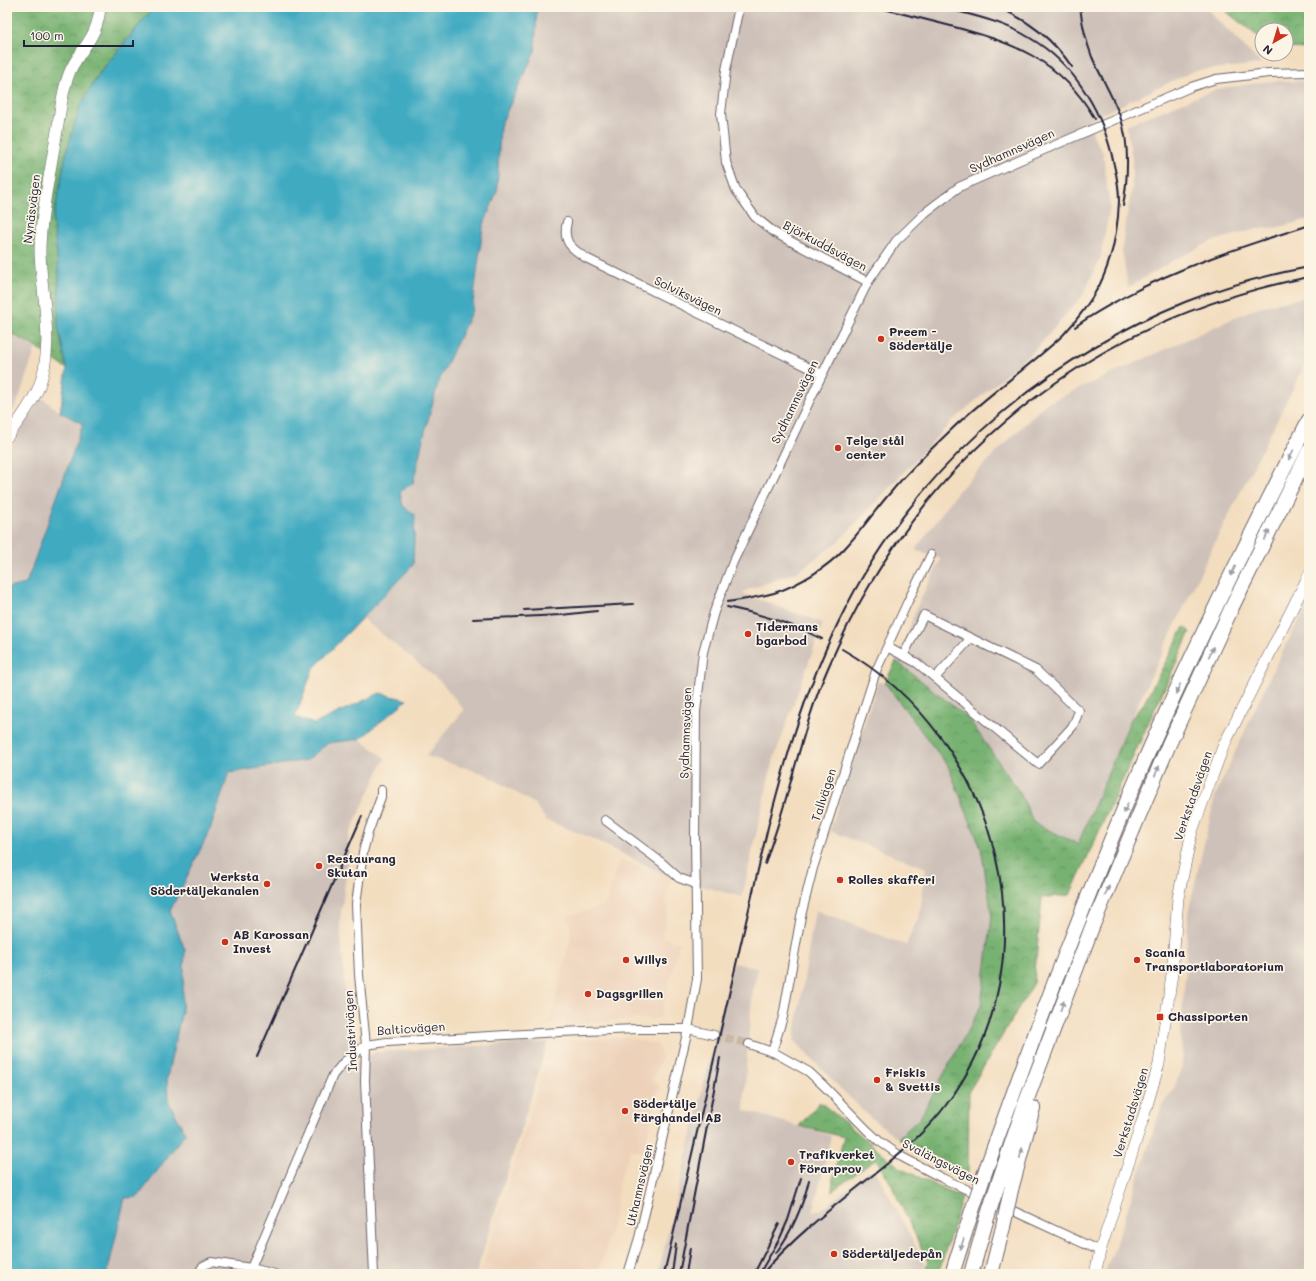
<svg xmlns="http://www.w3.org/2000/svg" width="1316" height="1281" viewBox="0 0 1316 1281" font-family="Mali,sans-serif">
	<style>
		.built { fill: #edd1b9 }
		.industrial { fill: #cec1b9 }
		.forest { fill: url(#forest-crowns); stroke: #4d6a56 }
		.water { fill: #41aac1; stroke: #32667e }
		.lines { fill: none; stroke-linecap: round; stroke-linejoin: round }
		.street-tunnel { stroke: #c9b8a5; stroke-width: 8; stroke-dasharray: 8 4; stroke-linecap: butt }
		.street-casing { stroke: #6b6369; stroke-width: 10 }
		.secondary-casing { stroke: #6b6369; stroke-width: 12 }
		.highway-casing { stroke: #6b6369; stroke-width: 16 }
		.street { stroke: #fff; stroke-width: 8 }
		.secondary { stroke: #fff; stroke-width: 11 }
		.highway { stroke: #fff; stroke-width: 14 }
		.rail { stroke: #22223b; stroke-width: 2 }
		.highway-bridge-casing { stroke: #6b6369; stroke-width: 16; stroke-linecap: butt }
		.highway-bridge { stroke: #fff; stroke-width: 14 }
		.oneway { fill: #9c9ca7 }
		.poi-dot { fill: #c8321e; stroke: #fcf5e5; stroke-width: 1.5 }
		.labels { text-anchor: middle; stroke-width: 3.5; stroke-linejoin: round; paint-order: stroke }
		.street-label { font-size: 12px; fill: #22223b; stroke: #fcf5e5 }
		.poi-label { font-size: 12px; font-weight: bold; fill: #22223b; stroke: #fcf5e5; text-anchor: start }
	</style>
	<defs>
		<pattern id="forest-crowns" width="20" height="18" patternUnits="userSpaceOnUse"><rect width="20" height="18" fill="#78b272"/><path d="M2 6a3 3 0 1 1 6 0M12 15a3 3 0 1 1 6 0" fill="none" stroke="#62905f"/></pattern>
	</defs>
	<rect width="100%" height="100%" fill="#fcf5e5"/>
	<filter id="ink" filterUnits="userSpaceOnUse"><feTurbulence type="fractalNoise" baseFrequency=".025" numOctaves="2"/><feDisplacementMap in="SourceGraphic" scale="8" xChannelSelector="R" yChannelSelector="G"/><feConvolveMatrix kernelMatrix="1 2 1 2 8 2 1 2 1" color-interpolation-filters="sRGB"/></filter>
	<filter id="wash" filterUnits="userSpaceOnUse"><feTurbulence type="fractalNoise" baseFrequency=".012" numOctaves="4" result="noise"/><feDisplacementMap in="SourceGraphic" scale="16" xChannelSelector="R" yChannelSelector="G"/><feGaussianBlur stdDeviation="0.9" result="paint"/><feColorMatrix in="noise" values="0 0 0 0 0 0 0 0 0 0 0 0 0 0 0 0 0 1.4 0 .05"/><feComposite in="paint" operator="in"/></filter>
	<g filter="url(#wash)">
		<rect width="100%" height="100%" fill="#f3ddbf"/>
		<path class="built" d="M619,859L670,877L666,902L669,907L662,937L680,942L660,1018L549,1025L571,936L568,916L605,906Z
			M626,1037L658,1045L662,1056L653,1080L660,1085L643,1152L630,1150L619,1181L614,1218L602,1263L597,1274H480L552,1042Z"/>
		<path class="industrial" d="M537,7H1205L1261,64L1194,71L1089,120L1094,137L1103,153L1110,207L1100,259L1083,295L1038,347L952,421L838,542L797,572L742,592L744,594L823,623L772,764L742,897L669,877L591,838L546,820L535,804L485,774L426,756L464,710L442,683L362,618L413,565L400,492L413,483L423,439L438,383L472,310L483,227L497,191L500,126L535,51Z
			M1272,81H1309V219L1276,228H1260L1210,242L1170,262L1128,288L1122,250L1123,239L1132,187V158L1126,125L1217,89Z
			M1309,296V357L1214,544L1149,680L1131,719L1078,844L1034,823L1020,793L911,674L896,661L919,602L941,559L915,550L958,491L1045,404L1256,308Z
			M7,331L36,347L17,404L7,419Z
			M41,397L60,412L83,424L26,585L7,588V452Z
			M1309,601V1274H1104L1114,1249L1162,1105L1172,1092L1181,1072L1183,1057L1180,1037L1185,977L1188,913L1215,796L1272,672Z
			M878,682L885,683L948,766L981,848L992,916L981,1006L920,1118L898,1138L871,1118L836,1084L794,1040L815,910L906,945L920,914L926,868L830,831Z
			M360,739L385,758L348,837L349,855L340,920L350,1066L376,1052L548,1042L476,1274H107L125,1198L185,1133L168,1100L167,1077L182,1011L185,950L170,911L210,830L229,773L307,760L328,743Z
			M733,963L758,968L752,996L747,1054L744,1110L831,1136L813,1213L827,1206L868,1171H874L878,1175L925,1264L921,1274H658Z"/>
		<path class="forest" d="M7,7H154L100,72L80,106L66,154L53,221L59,275L58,327L67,369L36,347L7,331Z
			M1224,7H1309V49L1286,48V30H1262V38H1260L1228,13Z
			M1184,627L1190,632L1070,895L1042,898L1034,983L969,1091L968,1173L898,1138L920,1118L981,1006L992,916L981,848L948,766L885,683L896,661L968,718L1020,793L1034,823L1078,844L1131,719L1144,703Z
			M820,1102L902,1169L962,1198L938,1274H924L928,1262L891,1184L876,1159L832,1191L833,1178L844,1137L799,1126Z"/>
		<path class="water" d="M154,7H537L535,51L500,126L497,191L483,227L472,310L438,383L423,439L413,483L400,492L403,506L415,515L413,565L313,669L295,717L314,724L380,693L407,700L360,739L328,743L307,760L229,773L210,830L170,911L185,950L182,1011L167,1077L168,1100L185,1133L138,1197L125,1198L107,1274H7V588L26,584L83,424L60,412L67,369L58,327L59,275L53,221L66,154L80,106L100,73Z"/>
	</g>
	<g filter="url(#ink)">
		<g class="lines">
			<path class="street-tunnel" d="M714,1035L749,1044"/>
			<defs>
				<path id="street" d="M739,7L726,70L721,114L726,162L736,190L755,217L775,233L868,282
					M567,222C562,242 571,248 586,258L822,374
					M887,647L917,663L1038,764L1073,726L1079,711L1036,670L924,615L903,656
					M935,678L971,638
					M605,820L661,862L679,878L696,884
					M749,1044L775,1053L809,1072L824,1086L867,1130L879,1141L902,1157L942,1178L1100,1251
					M772,1052L783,1017L801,916L813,868L849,755L876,671L908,601L931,555
					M251,1268L333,1075L344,1062L366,1045L387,1042L560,1032L637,1029H688L714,1035
					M198,1274L203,1266L211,1262L251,1268L275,1274
					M374,1274L365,1081L366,1045L359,975L356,904L363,852L368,833L381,797V790
					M628,1274L639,1238L688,1029L697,979L695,840L696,712L703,652L714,612L733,562L818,383L868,282L896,241L926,212L959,187L1018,161L1191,87L1216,79L1269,73L1309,72"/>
				<path id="secondary" d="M7,437C18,422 30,407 38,389C56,346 41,296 40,251C40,232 43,213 46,194C50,171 54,148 58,125C61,106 63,87 71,69C83,46 98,36 100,7
					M1095,1274L1100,1251L1142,1122L1159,1064L1172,974L1178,898L1192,831L1223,747L1309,575"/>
				<path id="highway" d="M983,1178C1036,1029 1091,881 1155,737C1203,630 1255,525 1309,420
					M998,1184L1024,1107L1092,927L1169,744L1232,607L1309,451
					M1011,1190L1033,1108
					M952,1274L971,1214
					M971,1274L986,1221
					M991,1274L1003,1227"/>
			</defs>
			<use href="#street" class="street-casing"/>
			<use href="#secondary" class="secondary-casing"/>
			<use href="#highway" class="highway-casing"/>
			<use href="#street" class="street"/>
			<use href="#secondary" class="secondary"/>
			<use href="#highway" class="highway"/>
			<path class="rail" d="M876,7C899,13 923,19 947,25C1011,42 1060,58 1095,119
				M997,7C1027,19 1054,40 1072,67
				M1080,7C1082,24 1086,41 1092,57C1101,77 1112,95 1120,116C1130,144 1128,177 1123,206
				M1075,327C1089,316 1106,307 1122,298C1181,266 1243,246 1307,226
				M727,602C743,600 759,597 774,593C799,585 828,567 845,548C862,530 875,510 891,492C910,469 931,449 952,429C987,395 1028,368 1063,335C1078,319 1090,303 1100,284C1112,259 1118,229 1119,201C1119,189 1117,177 1114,165C1104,114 1076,65 1030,38C1003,21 971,15 941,7
				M727,607C761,614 791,623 822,639
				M524,610L633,604
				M473,619L561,615L597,611
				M765,864C770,848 776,832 781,815C796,766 807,716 828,668C917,460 1086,321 1309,277
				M257,1057L362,816
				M776,1253C792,1231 803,1206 809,1180
				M762,1269L780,1238L788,1220L801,1178
				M664,1274L768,827C786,757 806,688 838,623C908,477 1035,363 1185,302C1225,286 1267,275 1309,267
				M672,1274L676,1244
				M679,1274L720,1058
				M686,1274L690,1248
				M754,1274L779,1224
				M762,1274C799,1231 845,1198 888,1163C909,1145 929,1128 946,1105C1058,957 1000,739 842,649"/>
			<defs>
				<path id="highway-bridge" d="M971,1214L983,1178
					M986,1221L998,1184
					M1003,1227L1011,1190"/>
			</defs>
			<use href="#highway-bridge" class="highway-bridge-casing"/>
			<use href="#highway-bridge" class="highway-bridge"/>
		</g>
		<defs><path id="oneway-solid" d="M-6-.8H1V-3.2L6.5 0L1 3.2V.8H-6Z"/></defs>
		<g class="oneway">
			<use href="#oneway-solid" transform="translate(1291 455) rotate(117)"/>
			<use href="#oneway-solid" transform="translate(1267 535) rotate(-64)"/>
			<use href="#oneway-solid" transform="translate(1233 571) rotate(116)"/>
			<use href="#oneway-solid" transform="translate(1211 652) rotate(-65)"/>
			<use href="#oneway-solid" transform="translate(1178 689) rotate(115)"/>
			<use href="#oneway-solid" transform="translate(1157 771) rotate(-67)"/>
			<use href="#oneway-solid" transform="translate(1126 808) rotate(113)"/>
			<use href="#oneway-solid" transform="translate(1107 891) rotate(-67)"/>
			<use href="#oneway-solid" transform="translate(1062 1006) rotate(-70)"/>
			<use href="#oneway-solid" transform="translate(1021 1153) rotate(-76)"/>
			<use href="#oneway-solid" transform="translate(962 1244) rotate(108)"/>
		</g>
	</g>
	<g class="poi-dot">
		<circle cx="881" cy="339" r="4"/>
		<circle cx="838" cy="448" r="4"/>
		<circle cx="748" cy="634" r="4"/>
		<circle cx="319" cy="866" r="4"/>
		<circle cx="840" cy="880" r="4"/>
		<circle cx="267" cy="884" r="4"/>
		<circle cx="225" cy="942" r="4"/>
		<circle cx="626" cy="960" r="4"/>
		<circle cx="1137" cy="960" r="4"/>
		<circle cx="588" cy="994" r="4"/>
		<rect x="1156" y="1013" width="8" height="8" rx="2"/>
		<circle cx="877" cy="1080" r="4"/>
		<circle cx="625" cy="1111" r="4"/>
		<circle cx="791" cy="1162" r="4"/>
		<circle cx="834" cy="1254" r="4"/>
	</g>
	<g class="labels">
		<g class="street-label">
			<text transform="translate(1012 151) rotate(-24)" y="4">Sydhamnsvägen</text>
			<text transform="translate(32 209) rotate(-83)" y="4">Nynäsvägen</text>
			<text transform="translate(825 246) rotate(28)" y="4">Björkuddsvägen</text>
			<text transform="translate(688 296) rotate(26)" y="4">Solviksvägen</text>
			<text transform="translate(795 402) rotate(-64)" y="4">Sydhamnsvägen</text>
			<text transform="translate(686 733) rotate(-88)" y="4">Sydhamnsvägen</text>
			<text transform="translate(824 795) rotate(-72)" y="4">Tallvägen</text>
			<text transform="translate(1193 796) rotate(-71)" y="4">Verkstadsvägen</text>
			<text transform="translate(411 1029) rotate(-4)" y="4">Balticvägen</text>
			<text transform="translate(351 1031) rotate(-93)" y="4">Industrivägen</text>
			<text transform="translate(1131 1113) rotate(-73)" y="4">Verkstadsvägen</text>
			<text transform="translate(941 1162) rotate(27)" y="4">Svalängsvägen</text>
			<text transform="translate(640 1185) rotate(-77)" y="4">Uthamnsvägen</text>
		</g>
		<g class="poi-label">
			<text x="889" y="336">Preem -<tspan x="889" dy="14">Södertälje</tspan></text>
			<text x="846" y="445">Telge stål<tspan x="846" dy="14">center</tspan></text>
			<text x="756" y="631">Tidermans<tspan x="756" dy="14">bgarbod</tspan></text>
			<text x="327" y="863">Restaurang<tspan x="327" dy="14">Skutan</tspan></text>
			<text x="259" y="881" text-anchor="end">Werksta<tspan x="259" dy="14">Södertäljekanalen</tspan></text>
			<text x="848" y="884">Rolles skafferi</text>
			<text x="233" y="939">AB Karossan<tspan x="233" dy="14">Invest</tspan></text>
			<text x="1145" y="957">Scania<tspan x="1145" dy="14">Transportlaboratorium</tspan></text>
			<text x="634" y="964">Willys</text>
			<text x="596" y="998">Dagsgrillen</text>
			<text x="1168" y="1021">Chassiporten</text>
			<text x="885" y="1077">Friskis<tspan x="885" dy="14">&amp; Svettis</tspan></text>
			<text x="633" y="1108">Södertälje<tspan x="633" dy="14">Färghandel AB</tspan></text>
			<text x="799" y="1159">Trafikverket<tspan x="799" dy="14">Förarprov</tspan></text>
			<text x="842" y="1258">Södertäljedepån</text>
		</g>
	</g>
	<rect width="1316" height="1281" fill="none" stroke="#fcf5e5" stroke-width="24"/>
	<g transform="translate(1274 42) rotate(218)"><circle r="19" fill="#fcf5e5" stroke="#a5a1a1"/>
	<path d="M0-3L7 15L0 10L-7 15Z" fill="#c8321e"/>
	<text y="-6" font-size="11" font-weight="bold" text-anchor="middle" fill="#22223b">N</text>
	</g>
	<path d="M24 40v6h109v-6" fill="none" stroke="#22223b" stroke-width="2"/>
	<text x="30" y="40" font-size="12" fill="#22223b" stroke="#fcf5e5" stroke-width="3" paint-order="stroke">100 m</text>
</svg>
